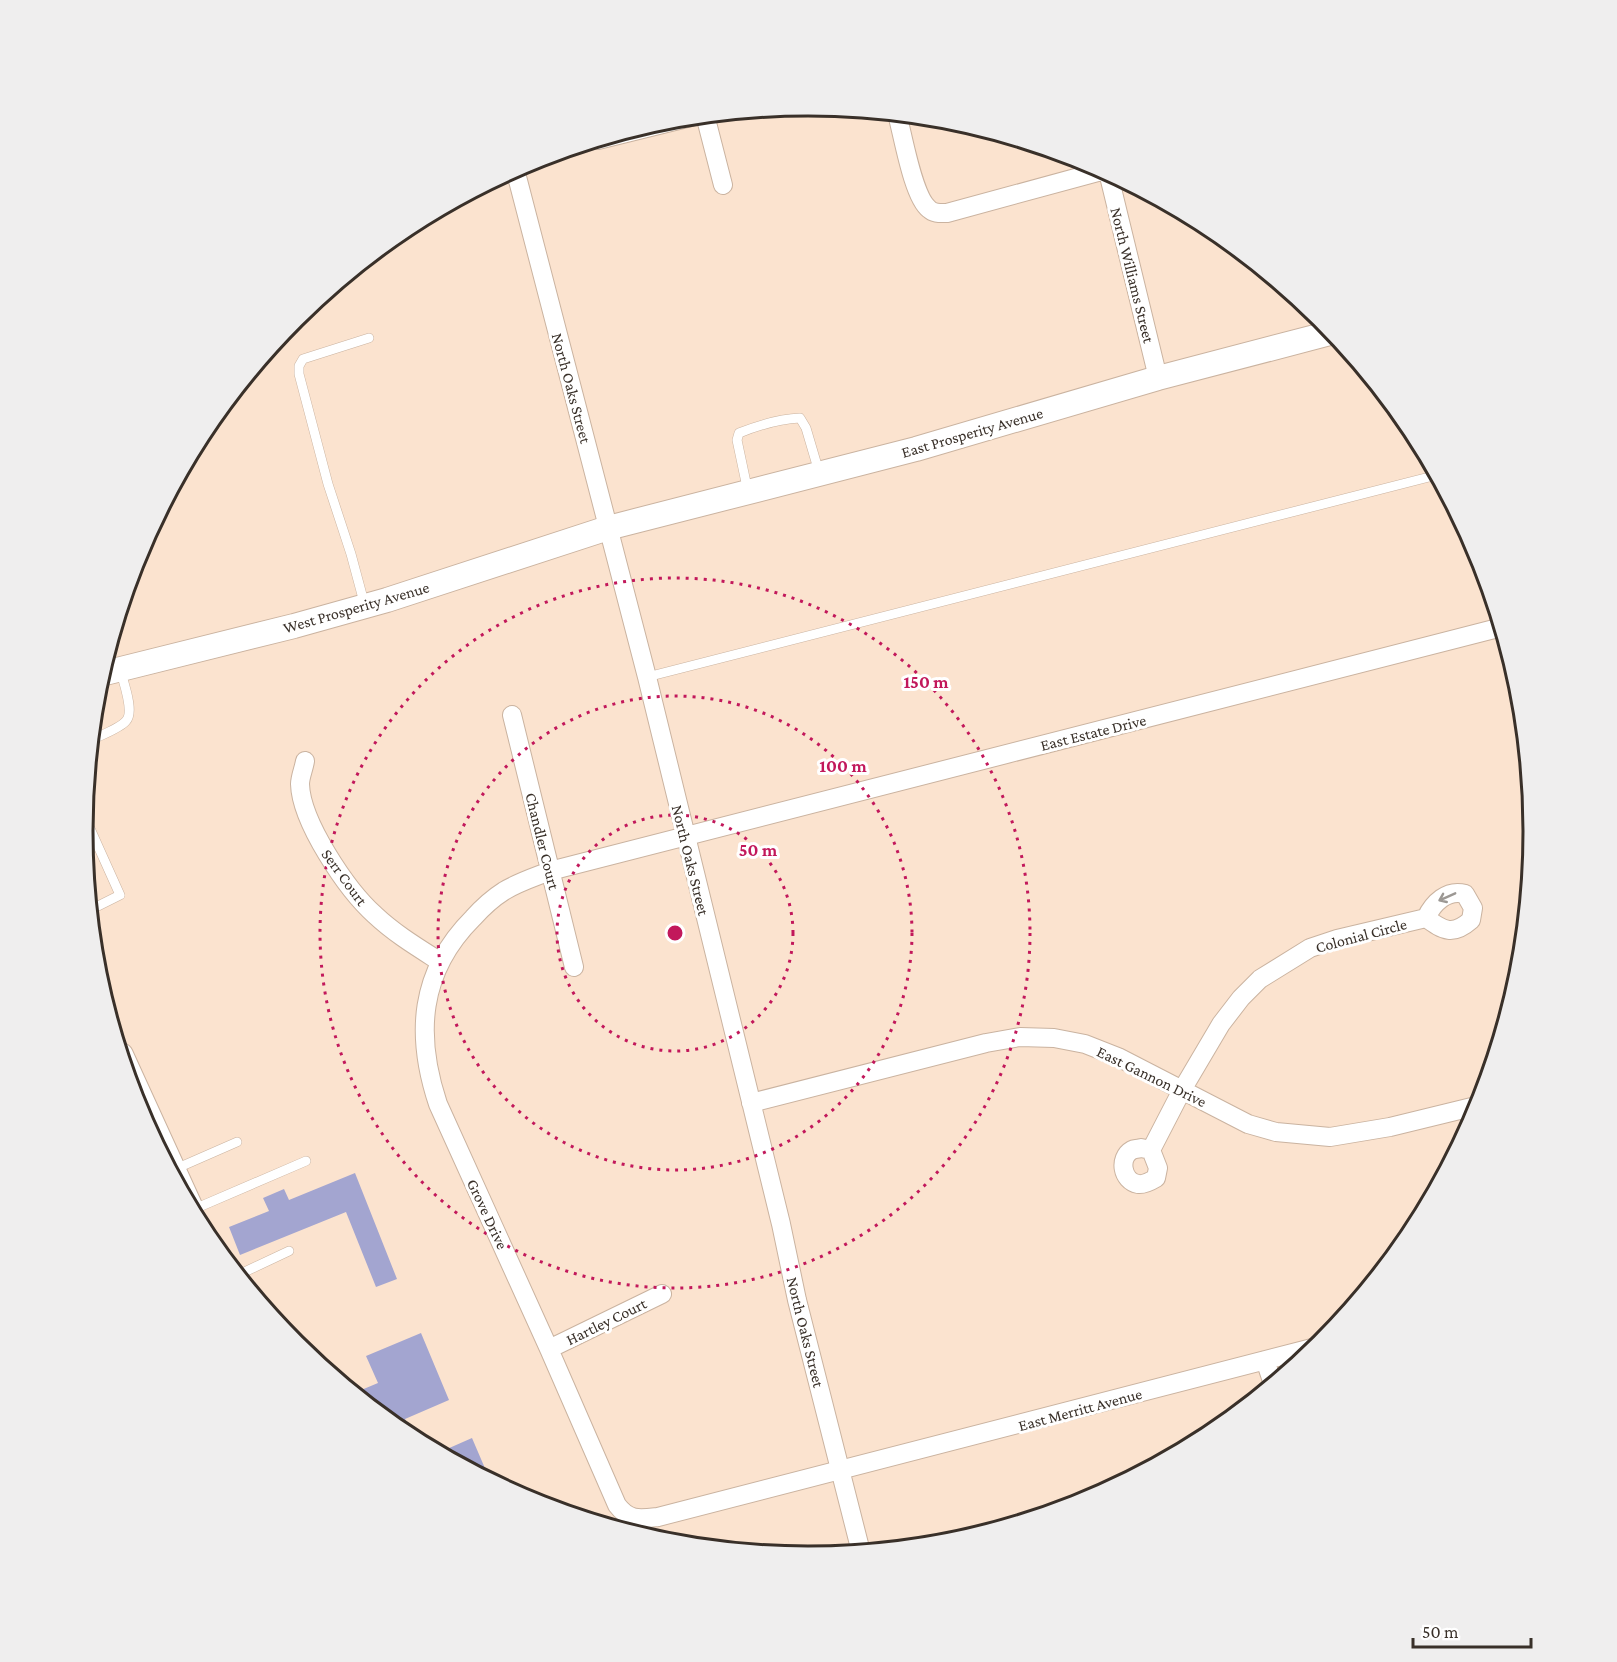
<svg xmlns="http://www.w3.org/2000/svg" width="1617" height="1662" viewBox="0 0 1617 1662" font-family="'Crimson Pro',serif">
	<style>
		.building { fill: #a3a5d0 }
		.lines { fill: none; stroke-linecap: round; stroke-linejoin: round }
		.service-casing { stroke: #cab3a0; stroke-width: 10 }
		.minor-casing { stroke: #cab3a0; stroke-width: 20 }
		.secondary-casing { stroke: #cab3a0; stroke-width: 26 }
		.service { stroke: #fff; stroke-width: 9 }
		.minor { stroke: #fff; stroke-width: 18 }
		.secondary { stroke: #fff; stroke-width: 24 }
		.oneway { stroke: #9c9894 }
		.ring { fill: none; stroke: #c2185b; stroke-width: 3; stroke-dasharray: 3 6 }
		.labels { text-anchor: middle; stroke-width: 6; stroke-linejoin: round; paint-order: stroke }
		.street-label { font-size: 16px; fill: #393029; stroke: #fff }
		.rim { fill: none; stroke: #393029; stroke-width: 3 }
		.centre { fill: #c2185b; stroke: #fff; stroke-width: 3 }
		.ring-label { font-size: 18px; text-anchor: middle; font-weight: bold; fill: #c2185b; stroke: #fff; stroke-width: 6; stroke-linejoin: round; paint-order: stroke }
	</style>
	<rect width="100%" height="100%" fill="#fbe3cf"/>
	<path class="building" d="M355,1173L397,1279L376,1287L346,1212L240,1255L229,1227L269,1211L263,1198L284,1189L289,1200Z
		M421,1333L449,1400L405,1419L415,1440L405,1434L354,1393L378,1383L366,1356Z
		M472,1438L490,1480L451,1459L447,1449Z"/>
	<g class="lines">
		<defs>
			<path id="service" d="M748,492L737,440L739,433C759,425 779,419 800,418L806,428L819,472
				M365,606L351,554L328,484L299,374V366L303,359L369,338
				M647,677L1437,475
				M91,740C101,735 119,729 126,721C135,712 123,681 120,669
				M84,815L120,895L90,910
				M173,1170L237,1142
				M192,1210L306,1161
				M238,1275L289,1251"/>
			<path id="minor" d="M897,114C903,135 913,197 929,209C934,214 941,213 947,213L1105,170
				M705,115L723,185
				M598,140L691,117
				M515,169L647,677L781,1224L797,1300L861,1552
				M1108,172L1158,378
				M512,715L574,967
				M305,761C304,768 300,777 300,784C301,822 347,890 375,915C394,933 417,947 439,961
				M751,1103L986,1043L1020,1037L1054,1038L1085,1044L1118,1057L1248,1124L1276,1132L1330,1137L1390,1127L1480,1105
				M1141,1148L1151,1150L1158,1168L1156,1178C1151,1181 1144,1185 1138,1184C1122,1181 1118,1158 1132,1150C1134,1149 1138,1149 1141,1148Z
				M1151,1150L1182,1090L1221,1024L1241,998L1260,979L1310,948L1337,939L1426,918C1444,931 1453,936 1471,920L1473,908L1465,894C1447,889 1433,903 1426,918
				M1320,1346L658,1517C639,1519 629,1521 617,1505L549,1349L438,1104C415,1035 419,972 473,918C482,908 493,898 504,891C519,882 535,877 550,871L1502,627
				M549,1349L662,1294
				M1265,1360L1273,1384"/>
			<path id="secondary" d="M101,674L294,626L387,600L608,528L916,449L1158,378L1334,332
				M121,1055L190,1206"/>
		</defs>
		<use href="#service" class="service-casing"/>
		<use href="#minor" class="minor-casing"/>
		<use href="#secondary" class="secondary-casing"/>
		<use href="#service" class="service"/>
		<use href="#minor" class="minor"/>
		<use href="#secondary" class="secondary"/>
	</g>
	<defs><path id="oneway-shaft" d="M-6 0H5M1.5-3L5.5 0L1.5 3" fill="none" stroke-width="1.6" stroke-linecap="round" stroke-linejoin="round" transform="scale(1.5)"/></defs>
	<use class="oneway" href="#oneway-shaft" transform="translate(1447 897) rotate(156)"/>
	<g class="ring">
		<circle cx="675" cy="933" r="118"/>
		<circle cx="675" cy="933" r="237"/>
		<circle cx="675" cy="933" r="355"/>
	</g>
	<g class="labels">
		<g class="street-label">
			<text transform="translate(1133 275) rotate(76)" y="6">North Williams Street</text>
			<text transform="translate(572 388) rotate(75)" y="6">North Oaks Street</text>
			<text transform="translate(972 432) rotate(-16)" y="6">East Prosperity Avenue</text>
			<text transform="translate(356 607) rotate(-16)" y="6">West Prosperity Avenue</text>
			<text transform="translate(1093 732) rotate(-14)" y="6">East Estate Drive</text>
			<text transform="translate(543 841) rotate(76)" y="6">Chandler Court</text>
			<text transform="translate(691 860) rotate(76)" y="6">North Oaks Street</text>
			<text transform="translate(345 877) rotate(54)" y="6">Serr Court</text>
			<text transform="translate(1361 935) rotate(-15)" y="6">Colonial Circle</text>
			<text transform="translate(1152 1076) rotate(26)" y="6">East Gannon Drive</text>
			<text transform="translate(488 1214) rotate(65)" y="6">Grove Drive</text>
			<text transform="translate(606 1321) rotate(-26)" y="6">Hartley Court</text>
			<text transform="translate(806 1332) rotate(76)" y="6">North Oaks Street</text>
			<text transform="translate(1080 1409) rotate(-15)" y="6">East Merritt Avenue</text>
		</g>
	</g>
	<path d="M0 0H1617V1662H0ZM93 831a715 715 0 1 1 1430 0a715 715 0 1 1-1430 0Z" fill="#efeeee" fill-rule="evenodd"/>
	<path class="rim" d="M93 831a715 715 0 1 1 1430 0a715 715 0 1 1-1430 0Z"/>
	<circle cx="675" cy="933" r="9" class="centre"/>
	<g class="ring-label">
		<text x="926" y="688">150 m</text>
		<text x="843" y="772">100 m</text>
		<text x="758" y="856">50 m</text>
	</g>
	<path d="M1413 1638v9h118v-9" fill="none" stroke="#393029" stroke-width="3"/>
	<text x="1422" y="1638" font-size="18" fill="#393029" stroke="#ffffff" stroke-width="4.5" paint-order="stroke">50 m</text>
</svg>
